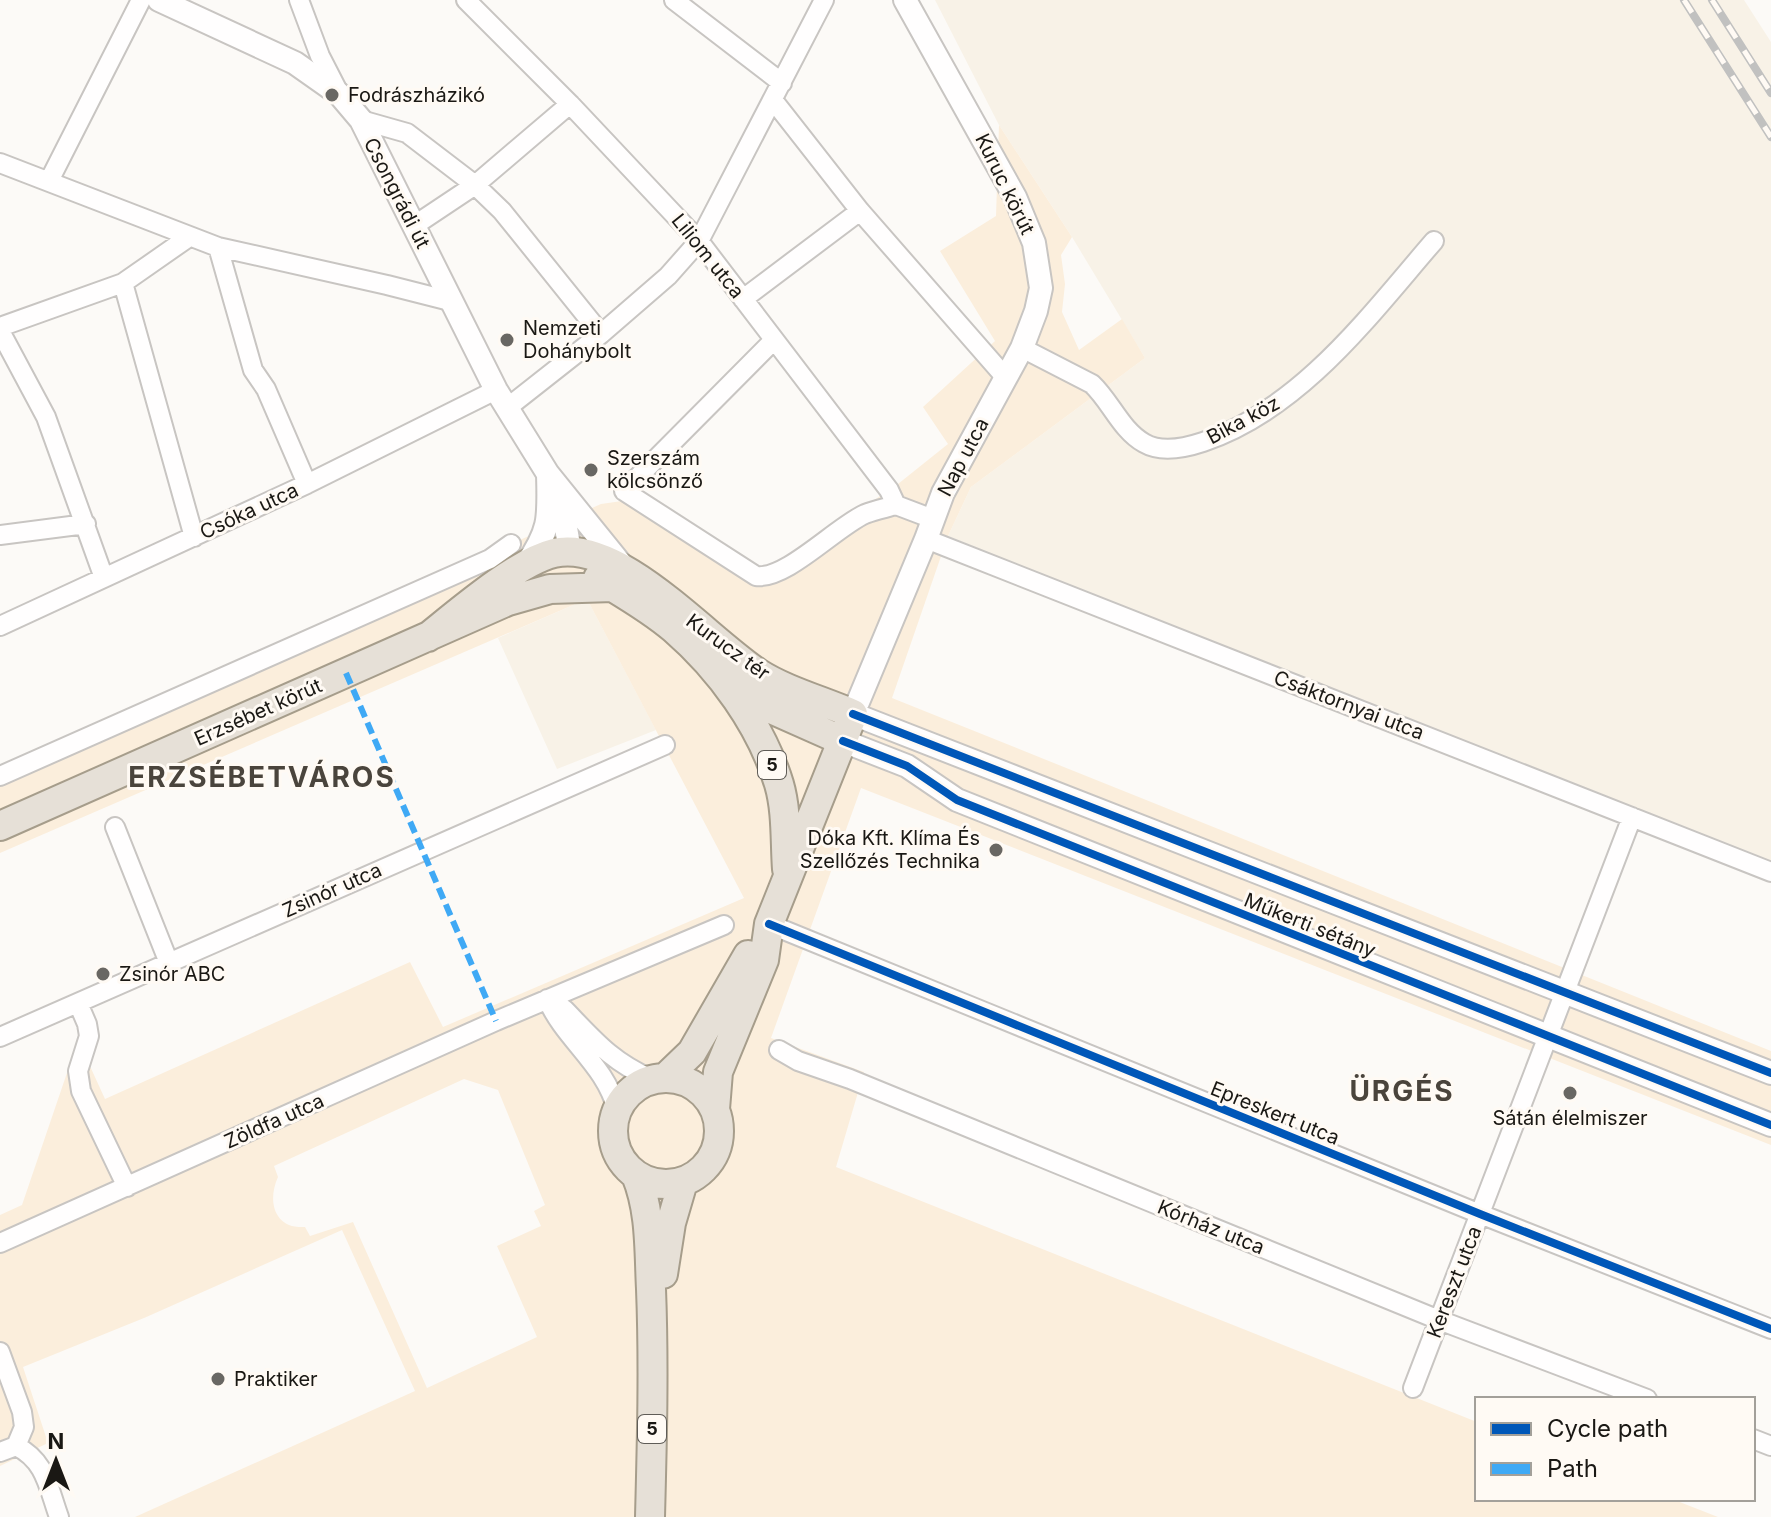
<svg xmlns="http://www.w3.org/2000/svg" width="1771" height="1517" viewBox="0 0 1771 1517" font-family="Inter,sans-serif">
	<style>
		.built { fill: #f8f2e7 }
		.green { fill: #fbeedc; fill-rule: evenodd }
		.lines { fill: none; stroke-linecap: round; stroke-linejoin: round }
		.minor-casing { stroke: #c8c5c2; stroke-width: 22 }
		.tertiary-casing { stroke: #c8c5c2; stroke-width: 26 }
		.primary-casing { stroke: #a69d8b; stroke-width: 32 }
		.minor { stroke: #fffefe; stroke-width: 18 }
		.tertiary { stroke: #fffefe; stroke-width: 22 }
		.primary { stroke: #e6e0d7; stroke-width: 28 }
		.rail-casing { stroke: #c1c1c0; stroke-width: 8 }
		.rail { stroke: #fffaf4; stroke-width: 5; stroke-dasharray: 15; stroke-linecap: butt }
		.quiet { stroke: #3fa9f5; stroke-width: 6; stroke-dasharray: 12 6; stroke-linecap: butt }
		.cycleway-casing { stroke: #fffaf4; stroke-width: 13 }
		.cycleway { stroke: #0057b8; stroke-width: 8 }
		.poi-dot { fill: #696763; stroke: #fffaf4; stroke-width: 3 }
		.labels { text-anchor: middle; stroke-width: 6; stroke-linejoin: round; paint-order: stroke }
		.shield { fill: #fffaf4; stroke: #5f5c57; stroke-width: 2 }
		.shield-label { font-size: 18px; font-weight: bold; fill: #1a1814 }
		.poi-label { font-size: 20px; fill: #1a1814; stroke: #fffaf4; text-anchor: start }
		.street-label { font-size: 20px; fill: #1a1814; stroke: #fffaf4 }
		.district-label { font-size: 28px; font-weight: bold; letter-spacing: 2px; fill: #4a443c; stroke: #fffaf4 }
	</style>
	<rect width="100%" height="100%" fill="#fcfaf7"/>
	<path class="built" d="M935,0H1744L1771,42V871L1632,817L948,536L971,487L1145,358L1072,237L999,125Z
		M587,599L656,730L557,769L498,638Z"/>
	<path class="green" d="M999,125L1072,237L1061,255L1065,284L1062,312L1079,350L1122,319L1145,358L971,487L948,536L892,698L1771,1051V1145L861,788L771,1038L864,1072L836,1167L1477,1422V1499H1672L1718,1517H135L415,1391L342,1230L144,1318L23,1367L48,1443L0,1466V1215L22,1205L69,1067L89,1064L105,1099L410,962L443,1027L744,898L587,599L0,853V771L601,504L622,501L730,571L764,574L898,484L948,444L923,407L995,341L940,251L996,216ZM464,1079L498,1090L545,1205L534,1211L541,1226L497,1246L537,1337L427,1388L353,1222L310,1236L305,1227C274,1229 267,1201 278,1177L274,1166Z"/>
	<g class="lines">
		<defs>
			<path id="minor" d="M299,0L320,56L339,93
				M466,0L570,104L699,241L889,490L896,505L933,519
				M674,0L782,83
				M773,100L860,211L1006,378
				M361,120L407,133L475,185L502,211L601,334
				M0,163L218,247L387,285L450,301
				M49,181L141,0
				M415,225L475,185L570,104
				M218,247L253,370L266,389L307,484
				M123,283L194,537
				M743,299L860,211
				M0,327L123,283L189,237
				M0,331L46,417L104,578
				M774,340L624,491L756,576C786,580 836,527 865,514C875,510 886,508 896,505
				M1022,348L1092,384C1111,402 1121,430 1144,443C1161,453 1185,448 1203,442C1301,409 1369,316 1434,241
				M507,408L601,334L668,276L699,241L824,0
				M0,535L86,524
				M926,539L1771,872
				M0,626L307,484L496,390
				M0,776L490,559L511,544
				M115,827L169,963
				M769,924L1480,1214L1771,1329
				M547,999C565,1040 606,1065 617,1110
				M78,1003L87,1024L89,1036L78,1071L81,1091L127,1187
				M557,1004L565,1010C595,1041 611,1061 651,1079
				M0,1037L665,745
				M779,1050L798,1061L850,1079L1439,1320L1647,1399
				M0,1243L496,1021L724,925
				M0,1352L22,1412L24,1427L16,1446L0,1452
				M1413,1388L1632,817
				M1753,1439L1771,1446
				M16,1446C46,1461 48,1487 59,1517"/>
			<path id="tertiary" d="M159,0L295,63L339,94L361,120L496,390L548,474L624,568
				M905,0L1015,197L1034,243L1041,288L1036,311L1022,348L943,493L926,539L853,714L1771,1073
				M554,491L565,522L570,551
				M526,565C551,529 549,517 548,474
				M843,741L907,766L957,800L1771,1125"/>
			<path id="primary" d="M598,578C624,594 651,609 674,629C720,669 761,725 779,784C787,811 785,842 787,869
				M428,637C458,613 517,562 554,553C619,538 705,638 758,673C784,690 823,701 853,714L769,924L764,960L718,1072L715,1109
				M734,686L753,701L843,741
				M0,826L508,601L550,589L613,587
				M666,1077L692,1052L748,955
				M613 1131a53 53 0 1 1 106 0a53 53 0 1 1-106 0Z
				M636,1175C651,1211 649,1251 651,1289C654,1365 652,1441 650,1517
				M663,1274L671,1223L683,1182"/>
		</defs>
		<use href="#minor" class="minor-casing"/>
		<use href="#tertiary" class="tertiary-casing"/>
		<use href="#primary" class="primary-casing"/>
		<use href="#minor" class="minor"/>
		<use href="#tertiary" class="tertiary"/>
		<use href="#primary" class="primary"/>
		<defs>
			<path id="rail" d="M1684,0L1771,137
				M1712,0L1771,93"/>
		</defs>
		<use href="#rail" class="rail-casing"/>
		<use href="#rail" class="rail"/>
		<path class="quiet" d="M346,673L496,1021"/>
		<defs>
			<path id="cycleway" d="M853,714L1771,1073
				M843,741L907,766L957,800L1771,1125
				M769,924L1480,1214L1771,1329"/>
		</defs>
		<use href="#cycleway" class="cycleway-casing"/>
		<use href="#cycleway" class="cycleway"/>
	</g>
	<g class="poi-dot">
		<circle cx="332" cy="95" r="8"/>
		<circle cx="507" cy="340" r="8"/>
		<circle cx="591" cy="470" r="8"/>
		<circle cx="996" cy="850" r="8"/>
		<circle cx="103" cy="974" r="8"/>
		<circle cx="1570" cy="1093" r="8"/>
		<circle cx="218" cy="1379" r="8"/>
	</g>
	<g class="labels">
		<g class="shield">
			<rect x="758" y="751" width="28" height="28" rx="6"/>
			<rect x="638" y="1415" width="28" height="28" rx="6"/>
		</g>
		<g class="shield-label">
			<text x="772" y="771">5</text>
			<text x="652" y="1435">5</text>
		</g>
		<g class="poi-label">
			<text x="348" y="102">Fodrászházikó</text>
			<text x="523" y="335">Nemzeti<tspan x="523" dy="23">Dohánybolt</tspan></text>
			<text x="607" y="465">Szerszám<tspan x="607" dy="23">kölcsönző</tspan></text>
			<text x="980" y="845" text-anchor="end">Dóka Kft. Klíma És<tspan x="980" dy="23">Szellőzés Technika</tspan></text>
			<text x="119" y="981">Zsinór ABC</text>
			<text x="1570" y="1125" text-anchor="middle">Sátán élelmiszer</text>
			<text x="234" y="1386">Praktiker</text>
		</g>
		<g class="street-label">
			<text transform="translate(1005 184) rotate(64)" y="7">Kuruc körút</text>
			<text transform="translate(397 193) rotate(63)" y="7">Csongrádi út</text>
			<text transform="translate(708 256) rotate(51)" y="7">Liliom utca</text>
			<text transform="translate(1243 420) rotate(-28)" y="7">Bika köz</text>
			<text transform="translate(963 457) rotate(-62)" y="7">Nap utca</text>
			<text transform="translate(249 511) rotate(-25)" y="7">Csóka utca</text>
			<text transform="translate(728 647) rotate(36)" y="7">Kurucz tér</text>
			<text transform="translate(1349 705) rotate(21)" y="7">Csáktornyai utca</text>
			<text transform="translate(258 712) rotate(-24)" y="7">Erzsébet körút</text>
			<text transform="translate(332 890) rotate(-24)" y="7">Zsinór utca</text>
			<text transform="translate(1310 925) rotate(22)" y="7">Műkerti sétány</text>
			<text transform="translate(1275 1113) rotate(22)" y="7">Epreskert utca</text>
			<text transform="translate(274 1121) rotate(-24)" y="7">Zöldfa utca</text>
			<text transform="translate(1211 1227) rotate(22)" y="7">Kórház utca</text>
			<text transform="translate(1454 1282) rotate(-69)" y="7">Kereszt utca</text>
		</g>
		<g class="district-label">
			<text x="262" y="787">ERZSÉBETVÁROS</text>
			<text x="1402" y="1101">ÜRGÉS</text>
		</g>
	</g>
	<rect x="1475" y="1397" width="280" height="104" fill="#fffaf4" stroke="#a3a09a" stroke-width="2"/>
	<rect x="1491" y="1423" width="40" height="12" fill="#0057b8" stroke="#a3a09a" stroke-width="2"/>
	<text x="1547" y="1437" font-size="24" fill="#1a1814">Cycle path</text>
	<rect x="1491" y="1463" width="40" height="12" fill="#3fa9f5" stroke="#a3a09a" stroke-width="2"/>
	<text x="1547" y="1477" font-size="24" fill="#1a1814">Path</text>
	<g transform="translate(56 1461)" stroke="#fffaf4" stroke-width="6" paint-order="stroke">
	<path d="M0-6L14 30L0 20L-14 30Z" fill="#1a1814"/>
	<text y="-12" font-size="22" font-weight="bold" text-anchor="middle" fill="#1a1814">N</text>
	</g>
</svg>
